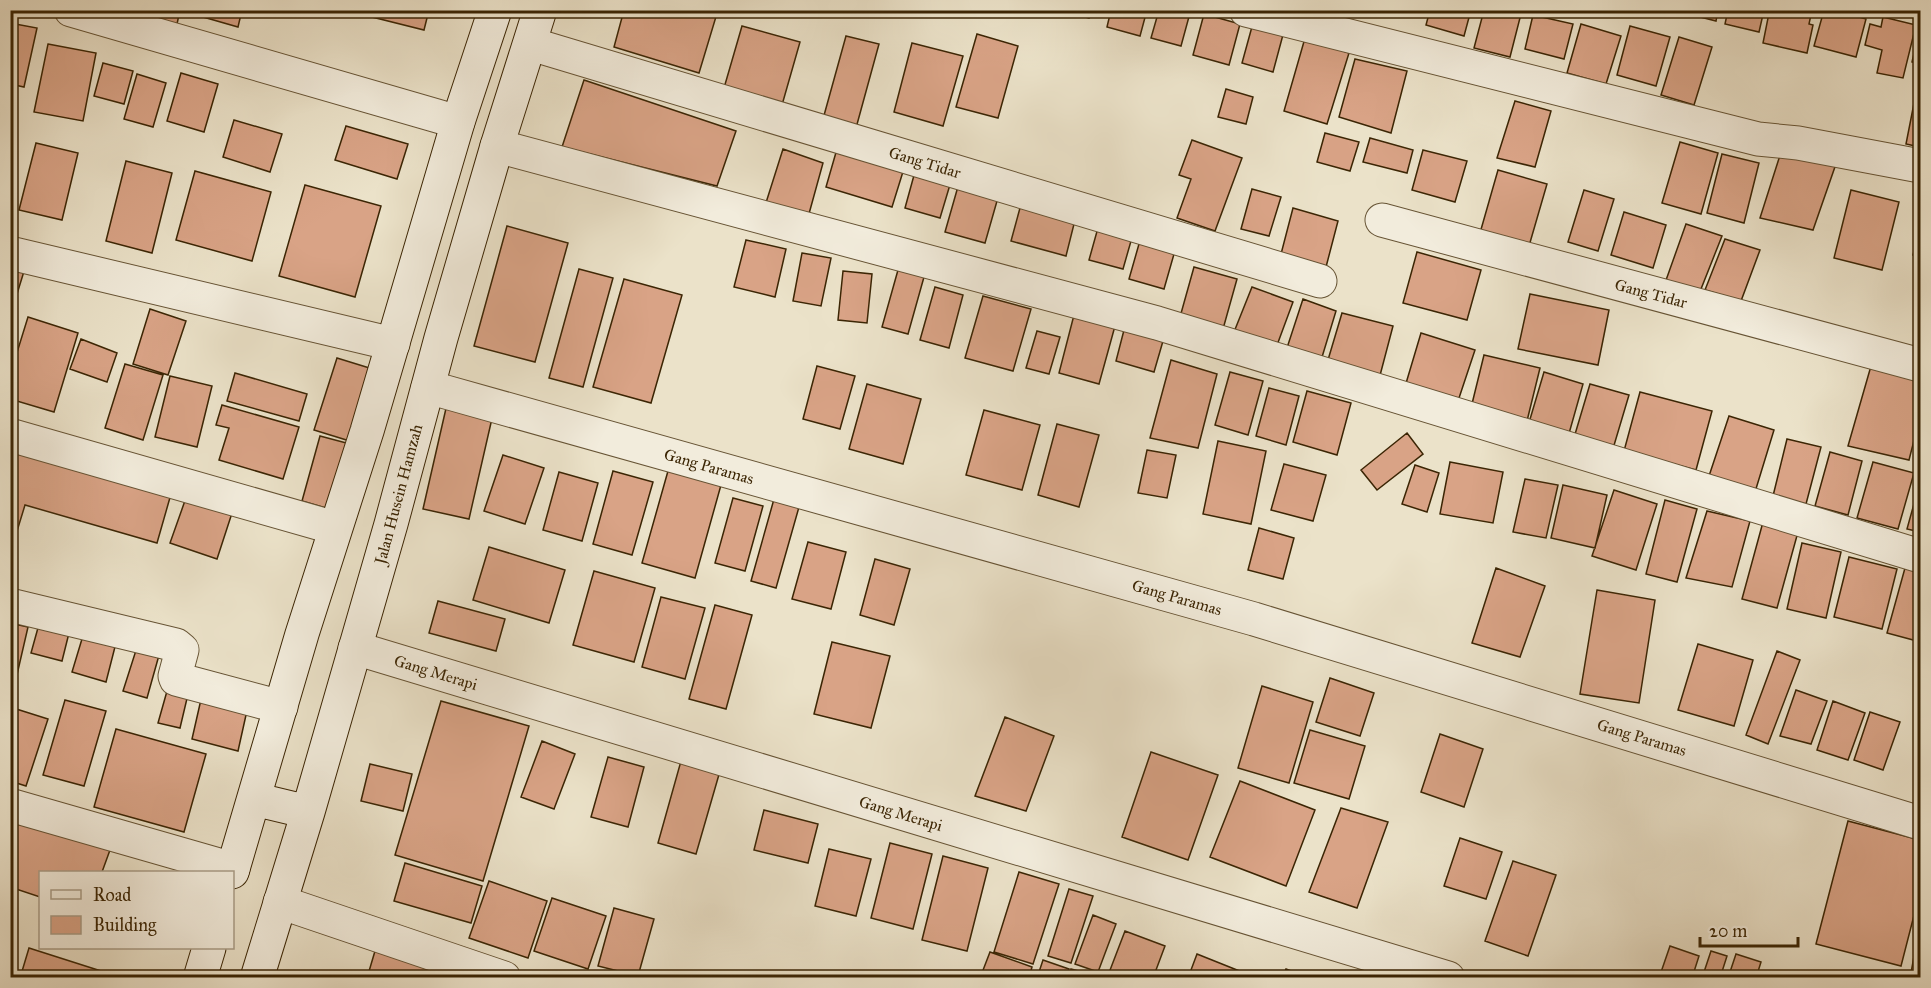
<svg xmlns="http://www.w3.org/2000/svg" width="1931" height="988" viewBox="0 0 1931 988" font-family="'IM FELL Great Primer',serif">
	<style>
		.building { fill: #d9a386; stroke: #3b2504; stroke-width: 1.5 }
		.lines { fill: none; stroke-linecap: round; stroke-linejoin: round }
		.street-casing { stroke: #675435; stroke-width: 35 }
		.secondary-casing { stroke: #3b2504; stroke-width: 35 }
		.street { stroke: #f2ecdc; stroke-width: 33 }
		.secondary { stroke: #f2ecdc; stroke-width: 33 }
		.labels { text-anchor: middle; stroke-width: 4.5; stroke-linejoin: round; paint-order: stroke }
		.street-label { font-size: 16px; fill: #3b2504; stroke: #f2ecdc }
	</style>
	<rect width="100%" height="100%" fill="#ebe2c9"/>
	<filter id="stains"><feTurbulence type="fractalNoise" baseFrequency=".00333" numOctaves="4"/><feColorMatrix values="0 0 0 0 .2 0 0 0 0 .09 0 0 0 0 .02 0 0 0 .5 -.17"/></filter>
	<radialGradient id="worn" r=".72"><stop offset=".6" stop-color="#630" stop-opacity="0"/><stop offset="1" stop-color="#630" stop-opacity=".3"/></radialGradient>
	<path class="building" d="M145,10H180L177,24L144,15Z
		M190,10H242L238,27L189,13Z
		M344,10H429L424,30Z
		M624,10H718L699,73L614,47Z
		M1061,10H1091L1089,18Z
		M1111,10H1147L1140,36L1107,27Z
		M1159,10H1181L1190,13L1181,46L1151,38Z
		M1430,10H1471L1464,36L1426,25Z
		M1484,10H1522L1510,57L1474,48Z
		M1673,10H1718L1716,21Z
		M1728,10H1764L1759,32L1725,24Z
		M1779,10H1812L1809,24L1813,25L1807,53L1763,43L1769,13L1778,14Z
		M1824,10H1861L1859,17L1866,19L1856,57L1814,46Z
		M1204,14L1240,24L1229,65L1193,55Z
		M1533,15L1573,24L1564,59L1525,49Z
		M1883,17L1916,25L1903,78L1877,73L1882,50L1865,45L1870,24L1881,27Z
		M10,23L37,28L24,87L10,84Z
		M1253,23L1284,31L1273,72L1242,63Z
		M1581,24L1621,36L1606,84L1567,73Z
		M742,26L800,42L782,105L724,88Z
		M1630,26L1670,37L1656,86L1617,75Z
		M1920,28V64L1912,62Z
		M977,34L1018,46L998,118L956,107Z
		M846,36L879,44L856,128L823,119Z
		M1679,37L1712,47L1694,105L1661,95Z
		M1305,38L1349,53L1327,124L1284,111Z
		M912,43L963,56L943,126L894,112Z
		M48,44L96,53L83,121L34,112Z
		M1355,59L1407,71L1391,133L1339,117Z
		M103,63L133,71L124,104L94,96Z
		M181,73L218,84L204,132L167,121Z
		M137,74L166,83L153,127L124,119Z
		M584,80L736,131L717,186L562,147Z
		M1226,89L1253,97L1246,124L1218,117Z
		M1916,93L1920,94V147L1906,144Z
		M1515,101L1551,111L1535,167L1497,158Z
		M234,120L282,134L270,172L223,157Z
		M346,126L408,144L397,179L335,160Z
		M1325,133L1359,142L1350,171L1317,162Z
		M1370,138L1413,150L1407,173L1363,162Z
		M1192,140L1242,158L1215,231L1177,218L1191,179L1179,175Z
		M839,142L906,162L892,207L826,187Z
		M1680,142L1718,153L1701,214L1662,203Z
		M36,143L78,153L62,220L19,210Z
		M783,149L823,163L807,221L764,209Z
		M1782,149L1837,161L1813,230L1760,218Z
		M1423,150L1467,161L1455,202L1412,190Z
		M1722,154L1759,163L1744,223L1707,213Z
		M126,161L172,173L152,253L106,241Z
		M916,168L952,178L940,218L905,208Z
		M1498,170L1547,184L1529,246L1480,233Z
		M195,171L271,192L252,261L176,240Z
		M961,176L1001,187L985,243L945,232Z
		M305,185L381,206L355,297L279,276Z
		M1252,189L1281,197L1269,236L1241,229Z
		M1584,190L1614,199L1598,251L1568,242Z
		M1851,190L1899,202L1882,270L1834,258Z
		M1023,197L1077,212L1066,256L1011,241Z
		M1293,208L1338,221L1326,267L1281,254Z
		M1624,212L1666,225L1653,268L1611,255Z
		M1101,217L1135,227L1123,269L1089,260Z
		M1686,224L1722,236L1699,294L1665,283Z
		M507,226L568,243L535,362L474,346Z
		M1920,229V257L1913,255Z
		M1143,230L1178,240L1164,289L1129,279Z
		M1725,239L1760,250L1741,301L1705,290Z
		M746,240L786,249L775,297L734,287Z
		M1417,252L1481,270L1467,320L1403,303Z
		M802,253L831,258L821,306L793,301Z
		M10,264L25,268L13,307L10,306Z
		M1194,267L1237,279L1223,329L1180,317Z
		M579,269L613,278L583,387L549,378Z
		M898,270L924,277L908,334L882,327Z
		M843,271L872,274L867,323L838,320Z
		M624,279L682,295L651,403L593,387Z
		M935,287L963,295L949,348L920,340Z
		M1252,287L1293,302L1273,356L1230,342Z
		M1530,294L1609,310L1598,365L1518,349Z
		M983,296L1031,309L1013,371L965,358Z
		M1303,299L1336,311L1319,367L1284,357Z
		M150,309L186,321L168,375L133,364Z
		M1342,313L1393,326L1378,383L1325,370Z
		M1074,315L1115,326L1099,384L1059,373Z
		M28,317L78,333L54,412L10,399V375Z
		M1124,330L1163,341L1154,372L1116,361Z
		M1037,331L1060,337L1049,374L1026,368Z
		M1421,333L1475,350L1456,407L1404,390Z
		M81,339L117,353L107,382L70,369Z
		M1484,355L1540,368L1526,425L1470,412Z
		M337,358L376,370L353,442L314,430Z
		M1171,360L1217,374L1198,448L1150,438Z
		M125,364L163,375L143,440L105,428Z
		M817,366L855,376L840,429L803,419Z
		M1871,366L1920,381V417L1909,460L1848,446Z
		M1230,372L1263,381L1248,435L1215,425Z
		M1544,372L1583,384L1568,437L1528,426Z
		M235,373L307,394L299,421L227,401Z
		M170,376L212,386L197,447L155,437Z
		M867,384L921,399L903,464L849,449Z
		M1590,384L1629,395L1612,452L1573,441Z
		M1269,388L1299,396L1286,445L1256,436Z
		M1307,391L1351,403L1337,455L1293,442Z
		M1640,392L1712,411L1696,470L1624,451Z
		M447,404L493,414L469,519L423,509Z
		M222,405L299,427L283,479L219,460L229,428L216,425Z
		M984,410L1040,425L1022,490L966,475Z
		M1729,416L1774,430L1755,492L1708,479Z
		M1057,424L1099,435L1079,507L1038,495Z
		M1407,433L1423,454L1377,490L1361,470Z
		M320,436L354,445L336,511L302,501Z
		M1787,439L1821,447L1806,504L1773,496Z
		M10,440L173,487L157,543L25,505L10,554Z
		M1218,441L1266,451L1251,524L1203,514Z
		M1920,444V465L1914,464Z
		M1147,450L1176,455L1167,498L1138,493Z
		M1830,452L1862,461L1848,515L1815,506Z
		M503,455L544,468L525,524L484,511Z
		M1450,462L1503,472L1493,523L1440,514Z
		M1873,462L1914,473L1898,529L1857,518Z
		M1284,464L1326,475L1313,521L1271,510Z
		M1415,465L1439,473L1427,512L1402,504Z
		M613,471L653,482L632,555L593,544Z
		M668,471L721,485L695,578L642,563Z
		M559,472L598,483L582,541L543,530Z
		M1525,479L1558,485L1546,538L1513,532Z
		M1920,482V532L1907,529Z
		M1563,485L1607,495L1595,548L1551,538Z
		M1614,490L1657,504L1636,570L1592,556Z
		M187,495L233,510L217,559L170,543Z
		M733,498L763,506L745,571L715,563Z
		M774,499L799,507L776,588L751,581Z
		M1665,500L1697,509L1677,582L1646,574Z
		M1707,511L1750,521L1732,587L1686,578Z
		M1763,522L1798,532L1777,608L1742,599Z
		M1259,528L1294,538L1283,579L1248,570Z
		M808,542L846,552L831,609L792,599Z
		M1802,543L1841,552L1826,618L1787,609Z
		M489,547L565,570L549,623L473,600Z
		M1849,557L1897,569L1882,629L1834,617Z
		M875,559L910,569L894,625L860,615Z
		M1496,568L1545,586L1520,657L1472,643Z
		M1905,568L1920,573V629L1917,641L1887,633Z
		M594,571L655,588L634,662L573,645Z
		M1597,590L1655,600L1639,703L1580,694Z
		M661,597L705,608L685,679L642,667Z
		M438,601L505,619L496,651L429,633Z
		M715,605L752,615L726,709L689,699Z
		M41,617L71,625L62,661L31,653Z
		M10,623L28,627L13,692L10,691Z
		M85,629L117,639L106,682L72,672Z
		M832,642L890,656L871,728L814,714Z
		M138,644L161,648L147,698L123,691Z
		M1698,644L1753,660L1734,726L1678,710Z
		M1777,651L1800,660L1768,744L1746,735Z
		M1330,678L1374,693L1360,736L1316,722Z
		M169,684L189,690L180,728L158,723Z
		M1262,686L1313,702L1289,783L1238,768Z
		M1796,690L1827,701L1811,744L1780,736Z
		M202,695L248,706L238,751L192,739Z
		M65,700L106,711L84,786L43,775Z
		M441,701L529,726L483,881L395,855Z
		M1833,701L1865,713L1848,760L1817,750Z
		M10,707L48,719L26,786L10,781Z
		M1870,712L1900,722L1883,770L1854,760Z
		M1005,717L1054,736L1026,811L975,796Z
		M116,729L206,754L184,832L94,807Z
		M1310,730L1365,746L1349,799L1294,783Z
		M1440,734L1483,749L1464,807L1421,792Z
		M542,741L575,754L554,809L521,797Z
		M1151,752L1218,775L1188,860L1122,837Z
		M608,757L644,767L628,827L591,817Z
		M681,761L720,771L696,854L658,843Z
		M370,764L412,774L403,811L361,801Z
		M1240,781L1315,810L1286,886L1210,857Z
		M1341,808L1388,822L1357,908L1309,892Z
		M764,810L818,824L808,863L754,850Z
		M10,815L110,850L102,872H40V897L10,887Z
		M1848,821L1920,840V892L1901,966L1816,944Z
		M1460,838L1502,852L1486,899L1444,886Z
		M890,843L932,854L913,929L871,918Z
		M829,849L871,859L856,916L815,906Z
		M943,856L988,868L967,951L922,940Z
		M1513,861L1556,875L1528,956L1485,941Z
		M405,863L482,886L471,923L394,901Z
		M1019,872L1059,884L1033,964L994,952Z
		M489,881L547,901L528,958L469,938Z
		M1069,889L1093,896L1071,963L1048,956Z
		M552,898L606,916L588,969L534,951Z
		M614,908L654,919L638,976L598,966Z
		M1093,915L1116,924L1098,972L1075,964Z
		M1125,931L1165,946L1153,978H1107Z
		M1918,934L1920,935V975L1911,973Z
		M1670,946L1699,956L1692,978H1659Z
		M29,948L123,978H20Z
		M375,951L466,978H367Z
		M1711,951L1727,956L1720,978H1702Z
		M990,952L1032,967L1029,978H980Z
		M1197,954L1257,978H1188Z
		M1736,954L1761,962L1756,978H1728Z
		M1043,960L1069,969L1066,978H1037Z
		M1071,969L1098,976V978H1069Z
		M1286,969L1309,978H1282Z"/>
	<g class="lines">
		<defs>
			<path id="street" d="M71,10L458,122
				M1246,10L1758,139L1798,143L1920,166
				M531,44L1320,281
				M497,146L1157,323L1920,556
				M1382,220L1920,365
				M10,253L393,344
				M428,387L1254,619L1920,823
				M10,435L335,528
				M10,605L176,645L182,650L175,676L176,679L281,707
				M355,648L1448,978
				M10,805L233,869
				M280,902L504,978"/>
			<path id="secondary" d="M254,799L308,812
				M232,872L302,634L367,431L458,122L495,10
				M200,978L209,948
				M257,978L308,812L391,524L441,338L497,146L540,10"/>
		</defs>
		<use href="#street" class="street-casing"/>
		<use href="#secondary" class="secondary-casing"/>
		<use href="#street" class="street"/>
		<use href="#secondary" class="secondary"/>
	</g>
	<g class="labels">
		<g class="street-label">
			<text transform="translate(925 162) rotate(17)" y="6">Gang Tidar</text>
			<text transform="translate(1651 293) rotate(15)" y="6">Gang Tidar</text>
			<text transform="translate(709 466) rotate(16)" y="6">Gang Paramas</text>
			<text transform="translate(398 494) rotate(-75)" y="6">Jalan Husein Hamzah</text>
			<text transform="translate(1177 597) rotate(16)" y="6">Gang Paramas</text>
			<text transform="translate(436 672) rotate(17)" y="6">Gang Merapi</text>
			<text transform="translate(1642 737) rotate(17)" y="6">Gang Paramas</text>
			<text transform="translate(901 813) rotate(17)" y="6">Gang Merapi</text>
		</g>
	</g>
	<rect width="1931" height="988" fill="none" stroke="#ebe2c9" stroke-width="36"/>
	<rect x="12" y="12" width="1907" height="964" fill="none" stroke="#3b2504" stroke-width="3"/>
	<rect x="18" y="18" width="1895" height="952" fill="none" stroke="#3b2504" stroke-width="1.5"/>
	<rect x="39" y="871" width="195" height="78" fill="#f2ecdc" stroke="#a99c86" stroke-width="1.5"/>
	<rect x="51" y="890" width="30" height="9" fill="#f2ecdc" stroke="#a99c86" stroke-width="1.5"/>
	<text x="93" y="901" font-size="18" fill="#3b2504">Road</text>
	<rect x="51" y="916" width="30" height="18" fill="#d9a386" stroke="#a99c86" stroke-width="1.5"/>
	<text x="93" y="931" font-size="18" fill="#3b2504">Building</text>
	<path d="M1700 937v9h98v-9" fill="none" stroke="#3b2504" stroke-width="3"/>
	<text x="1709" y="937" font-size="18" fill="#3b2504" stroke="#f2ecdc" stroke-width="4.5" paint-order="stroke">20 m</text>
	<rect width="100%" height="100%" filter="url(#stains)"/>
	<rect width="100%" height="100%" fill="url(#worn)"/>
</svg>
